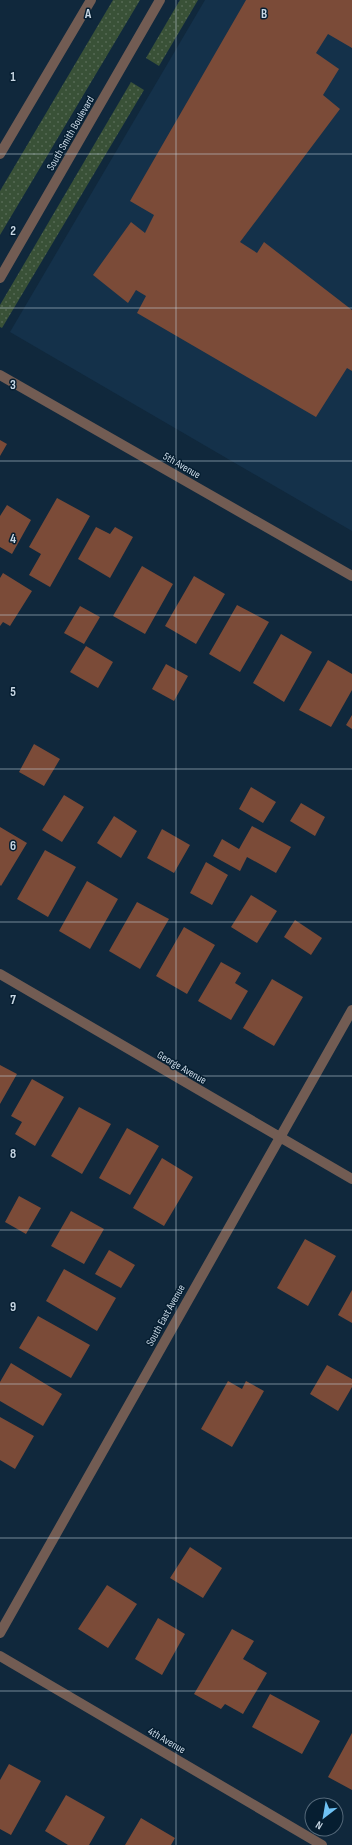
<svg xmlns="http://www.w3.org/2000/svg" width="352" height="1845" viewBox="0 0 352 1845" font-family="'Sofia Sans Condensed',sans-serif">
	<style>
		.built { fill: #14314a }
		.grass { fill: url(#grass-dots) }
		.building { fill: #7b4b38 }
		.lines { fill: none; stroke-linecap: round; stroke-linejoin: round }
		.minor { stroke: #725c53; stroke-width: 10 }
		.grid { fill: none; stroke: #c8d7e4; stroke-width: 1; stroke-opacity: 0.55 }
		.labels { text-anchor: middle; stroke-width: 3; stroke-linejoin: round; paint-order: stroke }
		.street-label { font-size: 11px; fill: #c8d7e4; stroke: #061e31 }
		.grid-label { font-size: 13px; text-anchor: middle; font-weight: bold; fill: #c8d7e4; stroke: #061e31; stroke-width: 3; stroke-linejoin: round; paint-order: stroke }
	</style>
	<defs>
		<pattern id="grass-dots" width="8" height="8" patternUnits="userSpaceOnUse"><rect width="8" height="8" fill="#395137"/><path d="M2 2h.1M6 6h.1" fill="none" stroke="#546954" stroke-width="1.8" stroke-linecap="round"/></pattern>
	</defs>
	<rect width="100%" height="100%" fill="#10283c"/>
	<path class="built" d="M205,0H352V531L10,332Z"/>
	<path class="grass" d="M113,0H140L0,235V191Z
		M180,0H198L159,66L146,58Z
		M131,82L144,90L2,328L0,327V305Z"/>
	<path class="building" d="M246,0H352V48L328,34L316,53L339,69L323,95L340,109L240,242L257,253L264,242L352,310V371L347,368L316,417L137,313L146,296L136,290L128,303L93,275L131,222L145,233L154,215L130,201Z
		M0,440L7,444L0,456Z
		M57,498L90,516L50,587L29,575L41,554L29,547Z
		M7,505L31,520L12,554L0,547V516Z
		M96,527L110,534L115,527L133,537L110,578L78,559Z
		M142,566L173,584L145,634L113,616Z
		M3,573L32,591L10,626L3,622L0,626V578Z
		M194,576L225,594L196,644L165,626Z
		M237,605L269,622L240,672L209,654Z
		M80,606L100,617L84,644L64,633Z
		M281,634L312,652L284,702L253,683Z
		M86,646L113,662L98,688L70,672Z
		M328,660L352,674V690L331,727L299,710Z
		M166,664L188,676L174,701L152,689Z
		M352,715V729L346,725Z
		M34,744L60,759L44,786L19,772Z
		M251,787L276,802L263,823L239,809Z
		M64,795L84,807L62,842L42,830Z
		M301,803L325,817L315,836L290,821Z
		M114,816L137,831L121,858L97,843Z
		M252,826L291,847L276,873L247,857L240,871L213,856L222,839L239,849Z
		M0,827L27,843L1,886L0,885Z
		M162,829L190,845L174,873L147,858Z
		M45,850L76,867L48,917L17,899Z
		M206,862L228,875L212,905L190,893Z
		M87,881L118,899L90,949L59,931Z
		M251,895L277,911L257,943L231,927Z
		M137,902L169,919L140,969L109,951Z
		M295,920L322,938L311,955L284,937Z
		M184,927L215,945L187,994L156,976Z
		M221,962L241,973L235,983L248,991L231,1020L198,1001Z
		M272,979L303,997L274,1046L243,1028Z
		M0,1065L17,1074L0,1104Z
		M32,1079L64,1097L35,1146L15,1134L22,1122L11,1116Z
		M79,1107L111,1124L82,1174L51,1156Z
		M127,1128L159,1146L130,1195L99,1178Z
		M162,1158L193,1177L164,1226L133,1208Z
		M19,1196L41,1208L26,1234L5,1222Z
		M71,1211L104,1229L84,1264L51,1246Z
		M305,1239L336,1256L308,1306L277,1288Z
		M109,1250L135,1265L121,1288L95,1274Z
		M64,1269L116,1298L97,1331L46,1301Z
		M352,1290V1323L338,1315Z
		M38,1316L90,1345L71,1378L19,1348Z
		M11,1363L62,1394L43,1426L0,1401V1382Z
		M327,1365L352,1379V1387L338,1411L310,1394Z
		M228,1381L242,1389L246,1381L264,1391L232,1447L201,1429Z
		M0,1417L34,1436L15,1469L0,1460Z
		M190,1547L222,1568L203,1598L170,1578Z
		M107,1585L137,1604L108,1648L78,1629Z
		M158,1618L185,1634L162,1675L135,1659Z
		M232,1629L254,1641L243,1659L267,1673L243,1714L225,1704L221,1709L194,1694Z
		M270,1694L320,1721L302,1754L252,1727Z
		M352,1733V1790L328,1777Z
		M9,1764L41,1781L11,1835L0,1829V1780Z
		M66,1795L105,1817L89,1845H68L45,1831Z
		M141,1818L175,1838L171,1845H125Z"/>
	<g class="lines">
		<path class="minor" d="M0,154L91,0
			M0,278L160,0
			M0,375L352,576
			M0,974L352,1179
			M0,1633L352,1010
			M0,1656L322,1845"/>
	</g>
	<path class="grid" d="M176,0V1845M0,154H352M0,308H352M0,461H352M0,615H352M0,769H352M0,922H352M0,1076H352M0,1230H352M0,1384H352M0,1538H352M0,1691H352"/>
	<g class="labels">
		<g class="street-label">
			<text transform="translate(70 133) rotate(-60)" y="4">South Smith Boulevard</text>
			<text transform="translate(182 465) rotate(30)" y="4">5th Avenue</text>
			<text transform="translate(182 1067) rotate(30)" y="4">George Avenue</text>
			<text transform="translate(165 1315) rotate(-61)" y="4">South East Avenue</text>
			<text transform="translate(167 1740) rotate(30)" y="4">4th Avenue</text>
		</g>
	</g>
	<g class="grid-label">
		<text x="88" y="18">A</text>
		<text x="264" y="18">B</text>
		<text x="13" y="81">1</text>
		<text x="13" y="235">2</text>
		<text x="13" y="389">3</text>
		<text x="13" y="543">4</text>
		<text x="13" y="696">5</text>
		<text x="13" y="850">6</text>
		<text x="13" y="1004">7</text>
		<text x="13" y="1158">8</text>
		<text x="13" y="1311">9</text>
	</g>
	<g transform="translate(324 1817) rotate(211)"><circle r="19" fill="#061e31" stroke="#546879"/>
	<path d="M0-3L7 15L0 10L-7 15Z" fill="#6fc2f4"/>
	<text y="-6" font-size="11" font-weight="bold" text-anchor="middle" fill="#c8d7e4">N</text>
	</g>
</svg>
